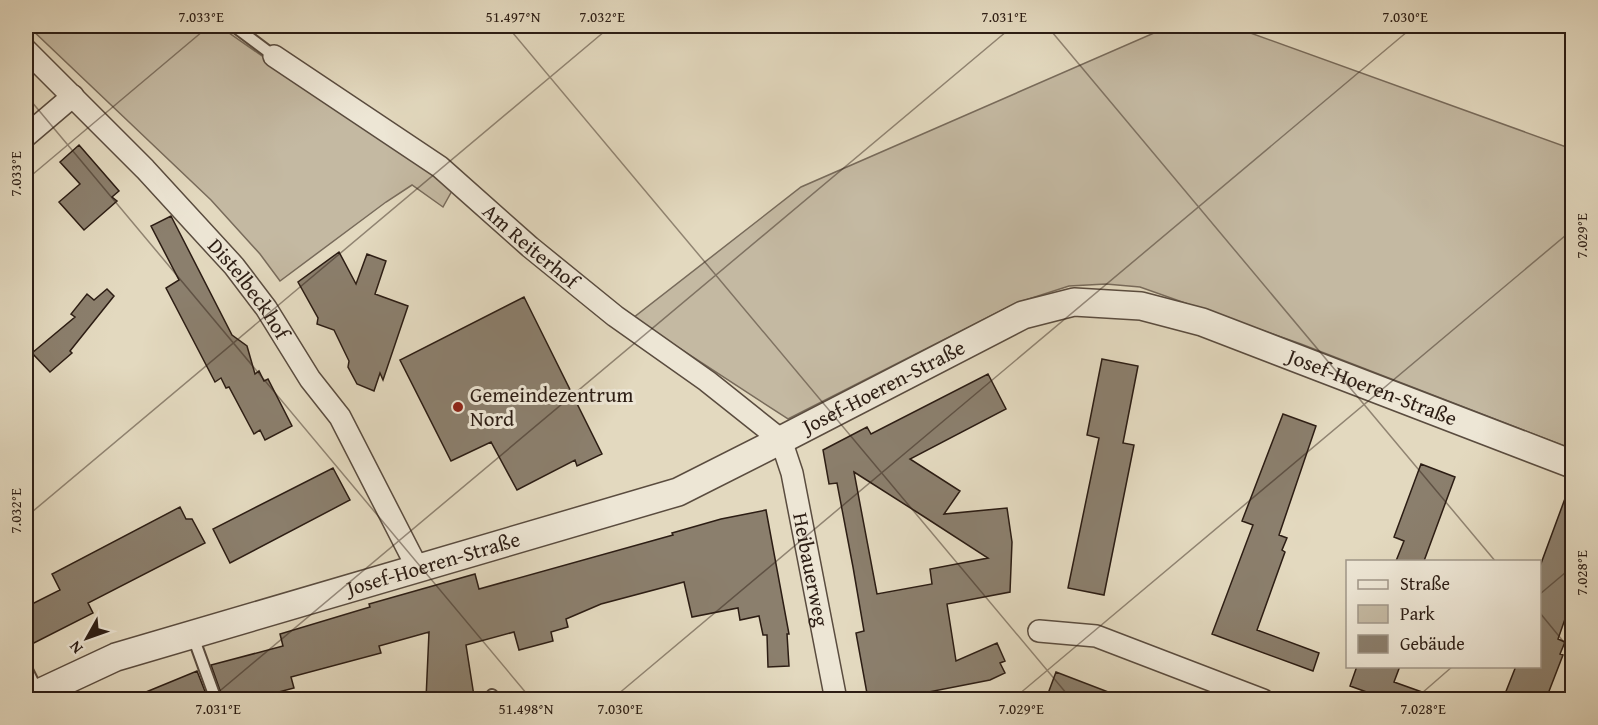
<svg xmlns="http://www.w3.org/2000/svg" width="1598" height="725" viewBox="0 0 1598 725" font-family="'Gentium Book Plus',serif">
	<style>
		.green { fill: #c4b9a2; stroke: #786b5b; stroke-width: 1.5 }
		.building { fill: #8b7f6d; stroke: #2c1d14; stroke-width: 1.5; fill-rule: evenodd }
		.lines { fill: none; stroke-linecap: round; stroke-linejoin: round }
		.service-casing { stroke: #5a4c3f; stroke-width: 14 }
		.minor-casing { stroke: #5a4c3f; stroke-width: 24 }
		.tertiary-casing { stroke: #5a4c3f; stroke-width: 30 }
		.service { stroke: #ede6d5; stroke-width: 10 }
		.minor { stroke: #ede6d5; stroke-width: 21 }
		.tertiary { stroke: #ede6d5; stroke-width: 27 }
		.ticks { fill: none; stroke: #2c1d14; stroke-width: 1.5; stroke-opacity: 0.45 }
		.poi-dot { fill: #8f2418; stroke: #ede6d5; stroke-width: 2 }
		.labels { text-anchor: middle; stroke-width: 6; stroke-linejoin: round; paint-order: stroke }
		.street-label { font-size: 21px; fill: #2c1d14; stroke: #ede6d5 }
		.poi-label { font-size: 21px; fill: #2c1d14; stroke: #ede6d5; text-anchor: start }
		.neatline { fill: none; stroke: #2c1d14; stroke-width: 2 }
		.ticks-label { font-size: 15px; text-anchor: middle; fill: #2c1d14 }
	</style>
	<rect width="100%" height="100%" fill="#e3d9bf"/>
	<filter id="stains"><feTurbulence type="fractalNoise" baseFrequency=".00333" numOctaves="4"/><feColorMatrix values="0 0 0 0 .2 0 0 0 0 .09 0 0 0 0 .02 0 0 0 .5 -.17"/></filter>
	<radialGradient id="worn" r=".72"><stop offset=".6" stop-color="#630" stop-opacity="0"/><stop offset="1" stop-color="#630" stop-opacity=".3"/></radialGradient>
	<path class="green" d="M28,26H219L453,189L443,207L412,185L386,202L280,281L260,254L211,200Z
		M1170,26H1231L1572,149V449L1301,344L1140,287L1106,284L1069,286L1016,303L788,419L633,318L801,187Z"/>
	<path class="building" d="M79,145L119,191L112,197L117,201L84,230L59,202L80,184L60,162Z
		M171,216L232,335L247,346L255,374L259,371L264,381L268,379L292,426L265,440L260,430L254,434L229,387L226,388L221,378L215,382L166,288L179,280L151,226Z
		M339,252L356,284L367,254L386,261L375,294L408,306L383,380L380,373L374,391L357,384L348,367L349,361L334,330L317,324L318,318L298,282Z
		M107,289L114,296L70,351L72,353L50,372L32,353L75,317L71,314L87,294L94,300Z
		M524,297L602,454L577,466L575,460L517,490L491,442L451,461L400,360Z
		M1102,359L1138,366L1123,443L1134,445L1104,595L1068,588L1099,438L1087,435Z
		M988,374L1006,409L910,459L960,491L944,514L1007,508L1012,542L1010,592L947,604L956,661L997,643L1005,661L1000,663L1005,673L990,680L913,695L914,699H868L856,633L864,631L853,567L837,483L829,484L823,450L867,427L871,434ZM854,472L923,516L988,558L930,569L932,584L877,594Z
		M1283,414L1316,426L1279,535L1287,538L1282,550L1285,552L1257,630L1319,653L1313,671L1212,634L1253,525L1242,521Z
		M1421,464L1455,477L1424,561H1396L1404,541L1394,537Z
		M333,468L350,500L230,563L213,529Z
		M1570,485H1572V599L1558,639L1565,642L1560,654L1563,655L1546,699H1503L1516,666H1539V569Z
		M180,507L186,519H192L205,543L88,603L93,613L26,647V607L60,590L52,574Z
		M766,510L789,634H787L789,666L768,667L767,635H763L759,616L740,620L738,608L692,617L684,582L601,604L566,619L568,627L551,632L553,641L519,650L514,632L466,645L474,696L426,699L429,632L379,646L381,653L291,677L294,688L252,699H223L211,665L283,646L280,634L370,607L369,604L475,574L479,589L673,535L672,533L721,519Z
		M1357,666H1400L1394,682L1436,697L1435,699H1386L1350,686Z
		M197,671L208,699H129Z
		M1056,672L1124,698V699H1046Z"/>
	<g class="lines">
		<defs>
			<path id="service" d="M234,26L274,56
				M192,634L216,700
				M26,668L38,692
				M491,700L492,695"/>
			<g id="minor">
				<path id="s1" d="M26,50L145,169L234,266L266,308L310,379L340,417L418,569"/>
				<path id="s2" d="M274,56L440,167L530,247L615,316L707,381L781,440L792,473L836,700"/>
				<path d="M26,136L73,96"/>
				<path d="M1039,631L1096,636L1263,700"/>
			</g>
			<g id="tertiary">
				<path id="s3" d="M26,699L116,657L678,492L781,440L1023,315L1074,302L1141,306L1202,322L1572,464"/>
			</g>
		</defs>
		<use href="#service" class="service-casing"/>
		<use href="#minor" class="minor-casing"/>
		<use href="#tertiary" class="tertiary-casing"/>
		<use href="#service" class="service"/>
		<use href="#minor" class="minor"/>
		<use href="#tertiary" class="tertiary"/>
	</g>
	<path class="ticks" d="M507,26L1072,700M1047,26L1496,562M26,95L532,700M26,180L209,26M26,517L611,26M1540,594L1572,567M1540,613L1572,652M209,700L1013,26M611,700L1414,26M1012,700L1572,230M1414,700L1453,666"/>
	<circle class="poi-dot" cx="458" cy="407" r="6"/>
	<g class="labels">
		<g class="street-label">
			<text dy="7" stroke="none"><textPath href="#s2" startOffset="320">Am Reiterhof</textPath></text>
			<text dy="7" stroke="none"><textPath href="#s1" startOffset="327">Distelbeckhof</textPath></text>
			<text dy="7" stroke="none"><textPath href="#s3" startOffset="1438">Josef-Hoeren-Straße</textPath></text>
			<text dy="7" stroke="none"><textPath href="#s3" startOffset="916">Josef-Hoeren-Straße</textPath></text>
			<text dy="7" stroke="none"><textPath href="#s3" startOffset="430">Josef-Hoeren-Straße</textPath></text>
			<text dy="7" stroke="none"><textPath href="#s2" startOffset="770">Heibauerweg</textPath></text>
		</g>
		<g class="poi-label">
			<text x="470" y="402">Gemeindezentrum<tspan x="470" dy="24">Nord</tspan></text>
		</g>
	</g>
	<rect width="1598" height="725" fill="none" stroke="#e3d9bf" stroke-width="66"/>
	<rect x="1346" y="560" width="195" height="108" fill="#ede6d5" stroke="#a09688" stroke-width="1.5"/>
	<rect x="1358" y="580" width="30" height="9" fill="#ede6d5" stroke="#a09688" stroke-width="1.5"/>
	<text x="1400" y="590" font-size="18" fill="#2c1d14">Straße</text>
	<rect x="1358" y="605" width="30" height="18" fill="#c4b9a2" stroke="#a09688" stroke-width="1.5"/>
	<text x="1400" y="620" font-size="18" fill="#2c1d14">Park</text>
	<rect x="1358" y="635" width="30" height="18" fill="#8b7f6d" stroke="#a09688" stroke-width="1.5"/>
	<text x="1400" y="650" font-size="18" fill="#2c1d14">Gebäude</text>
	<g transform="translate(87 638) rotate(230)" stroke="#ede6d5" stroke-width="4.5" paint-order="stroke">
	<path d="M0-4.5L10 22L0 15L-10 22Z" fill="#2c1d14"/>
	<text y="-9" font-size="16" font-weight="bold" text-anchor="middle" fill="#2c1d14">N</text>
	</g>
	<rect x="33" y="33" width="1532" height="659" class="neatline"/>
	<g class="ticks-label">
		<text x="201" y="22">7.033°E</text>
		<text x="513" y="22">51.497°N</text>
		<text x="602" y="22">7.032°E</text>
		<text x="1004" y="22">7.031°E</text>
		<text x="1405" y="22">7.030°E</text>
		<text transform="translate(16 174) rotate(-90)" y="5">7.033°E</text>
		<text transform="translate(1582 236) rotate(-90)" y="5">7.029°E</text>
		<text transform="translate(16 511) rotate(-90)" y="5">7.032°E</text>
		<text transform="translate(1582 573) rotate(-90)" y="5">7.028°E</text>
		<text x="218" y="714">7.031°E</text>
		<text x="526" y="714">51.498°N</text>
		<text x="620" y="714">7.030°E</text>
		<text x="1021" y="714">7.029°E</text>
		<text x="1423" y="714">7.028°E</text>
	</g>
	<rect width="100%" height="100%" filter="url(#stains)"/>
	<rect width="100%" height="100%" fill="url(#worn)"/>
</svg>
